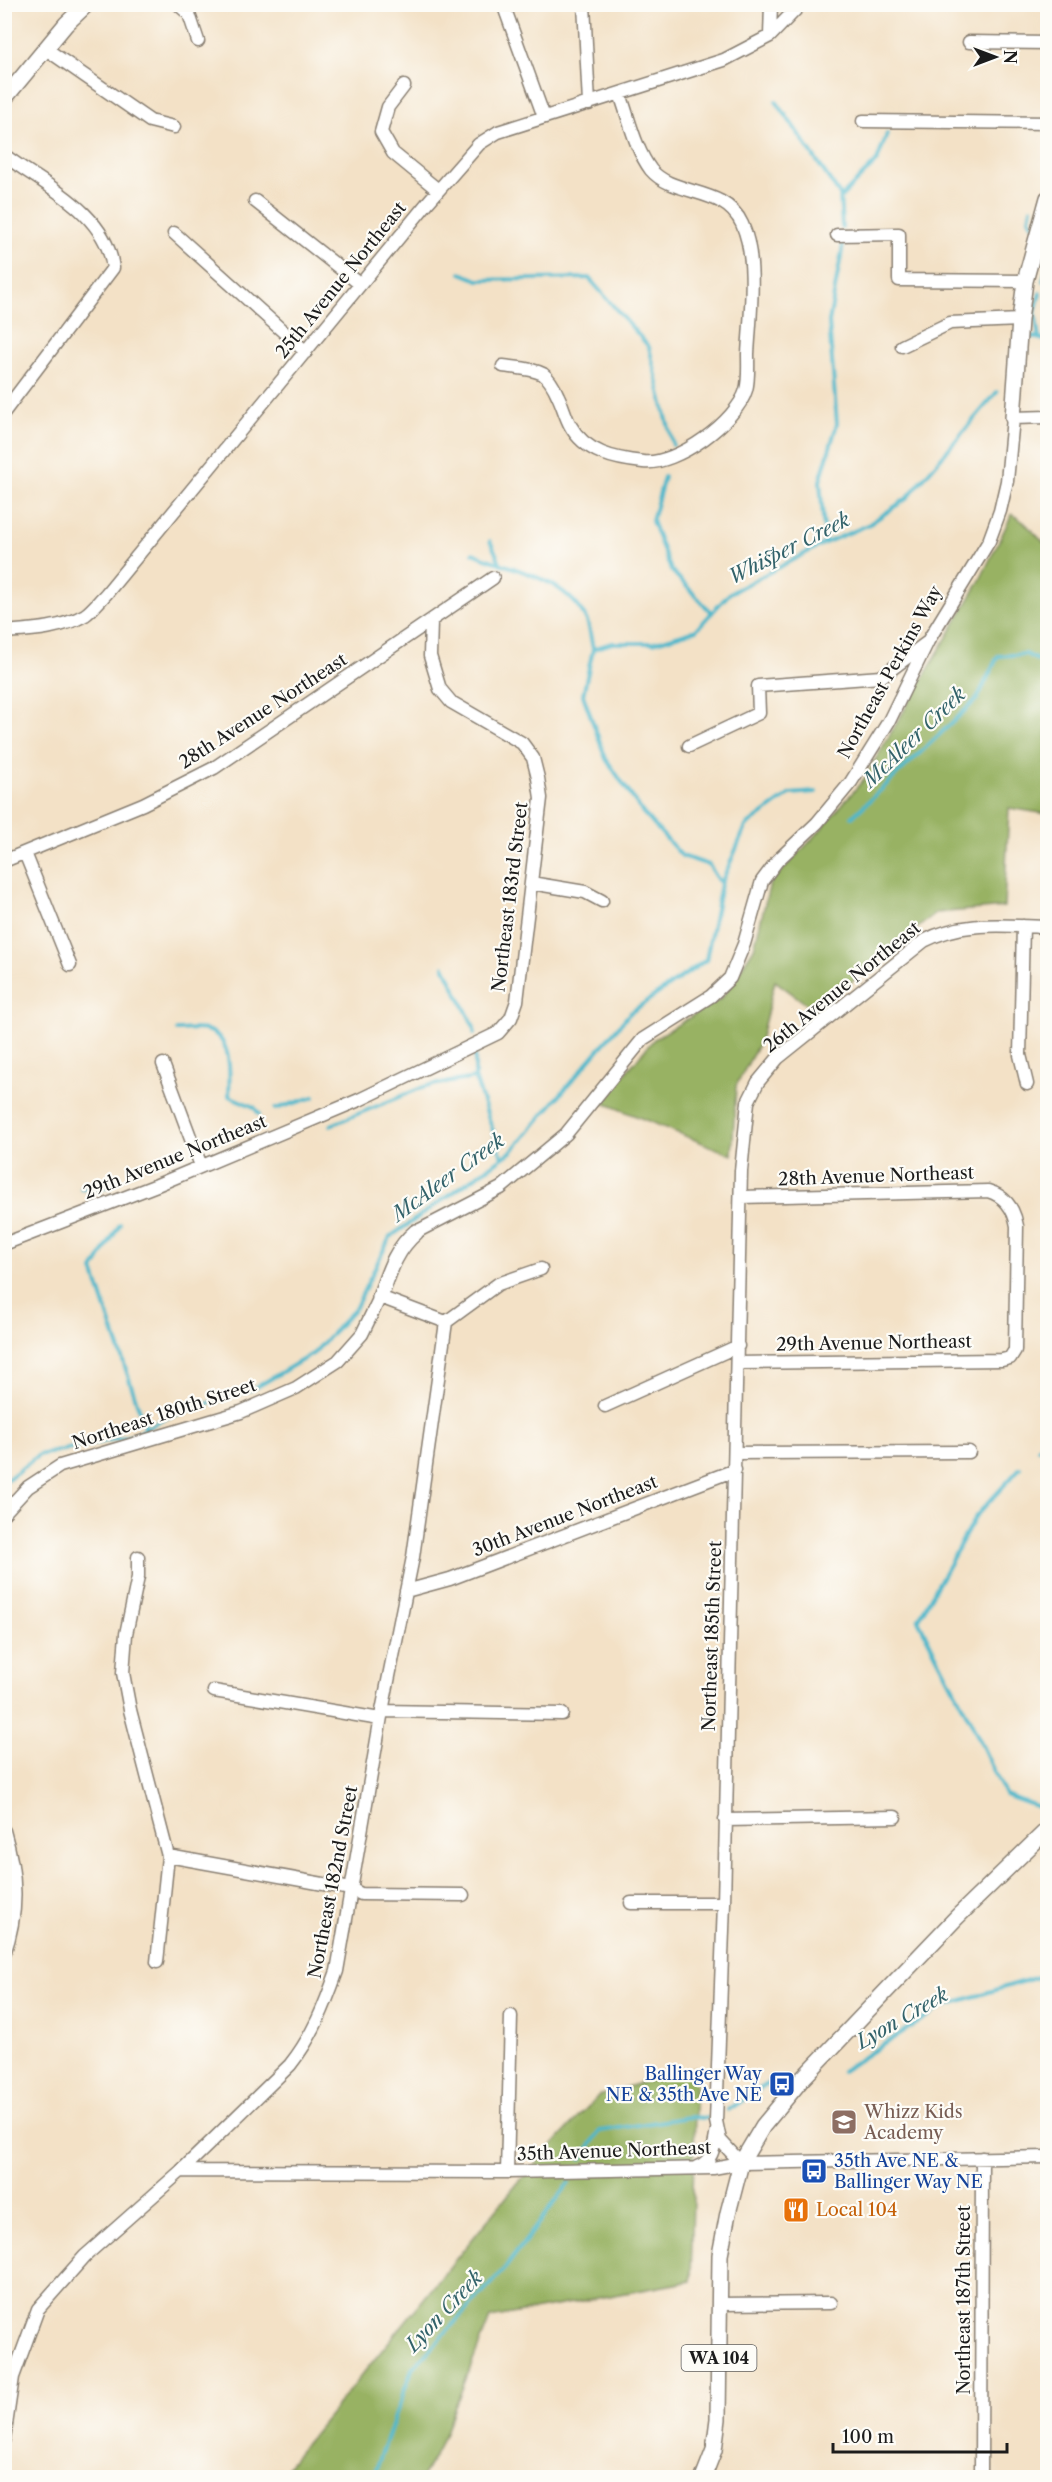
<svg xmlns="http://www.w3.org/2000/svg" width="1052" height="2482" viewBox="0 0 1052 2482" font-family="'Libre Caslon Text',serif">
	<style>
		.forest { fill: #98b263; stroke: #5a6740; stroke-width: 1.5 }
		.lines { fill: none; stroke-linecap: round; stroke-linejoin: round }
		.stream { stroke: #4db7ca; stroke-width: 4 }
		.minor-casing { stroke: #887e71; stroke-width: 15 }
		.major-casing { stroke: #887e71; stroke-width: 18 }
		.minor { stroke: #fff; stroke-width: 12 }
		.major { stroke: #fff; stroke-width: 15 }
		.labels { text-anchor: middle; stroke-width: 4.5; stroke-linejoin: round; paint-order: stroke }
		.shield { fill: #fdfcf7; stroke: #605f5e; stroke-width: 1.5 }
		.shield-label { font-size: 16px; font-weight: bold; fill: #1c1c1c }
		.street-label { font-size: 18px; fill: #1c1c1c; stroke: #fdfcf7 }
		.transit-label { font-size: 18px; fill: #164399; stroke: #fdfcf7; text-anchor: end }
		.education-label { font-size: 18px; fill: #785e54; stroke: #fdfcf7; text-anchor: start }
		.food-label { font-size: 18px; fill: #c56008; stroke: #fdfcf7; text-anchor: start }
		.water-label { font-size: 20px; font-style: italic; fill: #32626a; stroke: #fdfcf7 }
	</style>
	<rect width="100%" height="100%" fill="#fdfcf7"/>
	<filter id="ink" filterUnits="userSpaceOnUse"><feTurbulence type="fractalNoise" baseFrequency=".0167" numOctaves="2"/><feDisplacementMap in="SourceGraphic" scale="12" xChannelSelector="R" yChannelSelector="G"/><feConvolveMatrix kernelMatrix="1 2 1 2 8 2 1 2 1" color-interpolation-filters="sRGB"/></filter>
	<filter id="wash" filterUnits="userSpaceOnUse"><feTurbulence type="fractalNoise" baseFrequency=".008" numOctaves="4" result="noise"/><feDisplacementMap in="SourceGraphic" scale="24" xChannelSelector="R" yChannelSelector="G"/><feGaussianBlur stdDeviation="1.35" result="paint"/><feColorMatrix in="noise" values="0 0 0 0 0 0 0 0 0 0 0 0 0 0 0 0 0 1.4 0 .05"/><feComposite in="paint" operator="in"/></filter>
	<g filter="url(#wash)">
		<rect width="100%" height="100%" fill="#f3e1c6"/>
		<path class="forest" d="M1012,514L1025,523L1047,546V818V814L1009,808L1004,907L936,913L816,1011L775,981L760,1041L736,1086L732,1155L601,1102L654,1039L722,998L754,948L770,883L817,834L864,779L978,584Z
			M696,2067L691,2281L490,2318L438,2450L422,2477L278,2478L517,2184L599,2095Z"/>
		<g class="lines">
			<path class="stream" d="M776,101L840,195L842,227
				M841,197L877,161L887,134
				M1031,208L1029,219L1032,224
				M461,273L478,280L589,278L649,347L673,445
				M1043,281L1048,262
				M1033,337L1048,341
				M1039,339L1035,312L1040,293
				M664,477L652,521L671,570L712,613
				M490,541L501,564
				M825,543L820,481L837,424L829,322L843,245
				M473,553C513,571 567,577 587,621C590,629 591,640 593,649
				M852,817L977,699L998,656L1026,654L1048,666
				M721,884L709,865L682,856L643,813L606,759L583,695L593,649L612,643H653L696,630L730,593L825,543L868,525L906,499L997,392
				M444,966L474,1027V1033
				M177,1030C186,1030 198,1028 206,1030C233,1036 230,1075 229,1096L254,1107L259,1114
				M475,1055V1078L502,1157
				M275,1109L314,1097
				M331,1125L426,1086L475,1078
				M81,1189L106,1188
				M120,1224L93,1270L146,1430
				M1038,1449L1048,1438
				M1020,1468L976,1516L918,1620L972,1724L1005,1795L1047,1810
				M4,1482L39,1455L135,1435L162,1419L255,1388L314,1353L356,1307L390,1237L512,1151L630,1013L706,960L721,884L746,826L790,794L816,792
				M842,2071L943,2006L1048,1974
				M728,2110L772,2081
				M581,2159L600,2131L689,2117L707,2118
				M373,2478L412,2369L505,2268L569,2183"/>
		</g>
	</g>
	<g filter="url(#ink)">
		<g class="lines">
			<defs>
				<path id="minor" d="M178,4L189,14L198,41
					M503,4L544,117
					M584,4L589,104
					M770,36L771,4
					M969,42L1048,43
					M46,49L150,121L174,127
					M404,86L388,107L381,132L393,153L438,190
					M863,121L1048,123
					M4,155C45,186 106,212 113,268L4,412
					M255,201L360,284
					M174,233L306,352
					M837,235L899,234V280L1025,281
					M902,346L950,323L1020,320
					M503,366C516,368 531,368 543,374C550,379 555,389 558,396C563,406 565,416 570,425C585,453 615,459 643,462C676,466 737,421 746,390C749,380 748,366 748,354C750,316 758,259 742,224C725,186 674,197 651,170C635,149 629,118 620,94
					M4,632C32,630 60,629 85,615C92,610 99,601 106,594L429,201L479,144L498,132L724,60L770,36L801,4
					M689,746L759,713L758,686L881,677L925,644
					M25,853L70,965
					M4,861L143,804L214,768L493,578
					M531,883L585,892L602,901
					M1023,926L1020,1055L1027,1084
					M163,1064L201,1166
					M416,1232L501,1188L566,1134L643,1039L711,996L730,978L744,944L762,881L777,861L817,823L851,782L889,721L928,641L989,541L1000,511L1007,481L1013,418L1048,417
					M4,1244L157,1185L359,1100L498,1033L511,1018L517,1001L541,798L538,778L533,758L522,743L451,702L440,689L430,656L431,621
					M446,1322L498,1284L541,1269
					M738,1363L1002,1360L1010,1358L1015,1350L1017,1226C1014,1208 1005,1196 988,1191L741,1197
					M605,1406L738,1346
					M735,1453L969,1452
					M4,1513L28,1487L60,1466L241,1412L296,1388L338,1361L362,1334L380,1297L446,1322
					M138,1557V1577L126,1634L123,1673L130,1710L168,1856L157,1962
					M406,1591L450,1579L735,1470
					M214,1691L380,1719
					M382,1711L562,1714
					M725,1820L895,1817
					M4,1831C17,1875 19,1911 4,1954
					M168,1856L351,1889L361,1894L463,1895
					M631,1903H724
					M741,2163L720,2140L716,2121L724,1903L741,1171L748,1102L758,1082L778,1058L924,941C963,920 1005,926 1048,927
					M697,2167C714,2161 714,2145 717,2130
					M181,2171L507,2172L713,2168L741,2163L1048,2157
					M507,2172L511,2016
					M719,2304L831,2303
					M4,2439L13,2377L38,2309L85,2256L181,2171L290,2065C313,2036 325,2005 337,1971L382,1711L413,1557L446,1322
					M981,2478L982,2158"/>
				<path id="major" d="M4,99L66,24L87,4
					M1013,418L1020,320L1025,281L1048,198
					M380,1297C389,1272 395,1250 416,1232
					M703,2478L714,2450L718,2419L720,2255L728,2213L741,2163L763,2126L802,2079L957,1917L1048,1829"/>
			</defs>
			<use href="#minor" class="minor-casing"/>
			<use href="#major" class="major-casing"/>
			<use href="#minor" class="minor"/>
			<use href="#major" class="major"/>
		</g>
	</g>
	<defs>
		<symbol id="bus-square" viewBox="-11 -11 22 22"><rect x="-9" y="-9" width="18" height="18" rx="4" fill="#1a4fb4" stroke="#fdfcf7"/><path d="M-5-6H5V4H4V6H2V4H-2V6H-4V4H-5ZM-3.5-4V0h7V-4ZM-3.5 1.2v1.5H-2V1.2ZM2 1.2v1.5H3.5V1.2Z" fill="#fff"/></symbol>
		<symbol id="school-square" viewBox="-11 -11 22 22"><rect x="-9" y="-9" width="18" height="18" rx="4" fill="#8d6e63" stroke="#fdfcf7"/><path d="M0-5L7-2L0 1L-7-2ZM-4 1L0 2.5L4 1V4Q0 6-4 4Z" fill="#fff"/></symbol>
		<symbol id="restaurant-square" viewBox="-11 -11 22 22"><rect x="-9" y="-9" width="18" height="18" rx="4" fill="#e8710a" stroke="#fdfcf7"/><path d="M-5-6h1v4h1v-4h1v4h1v-4h1v5L-1.5 .5V6h-2V.5L-5-1ZM5-6V6H3V1.5H1.5Q1.5-4 5-6Z" fill="#fff"/></symbol>
	</defs>
	<g fill-rule="evenodd">
		<use href="#bus-square" x="767" y="2069" width="30" height="30"/>
		<use href="#school-square" x="829" y="2107" width="30" height="30"/>
		<use href="#bus-square" x="799" y="2156" width="30" height="30"/>
		<use href="#restaurant-square" x="781" y="2195" width="30" height="30"/>
	</g>
	<g class="labels">
		<rect class="shield" x="681.5" y="2345" width="75" height="26" rx="4.5"/>
		<g class="shield-label">
			<text x="719" y="2364">WA 104</text>
		</g>
		<g class="street-label">
			<text transform="translate(341 280) rotate(-51)" y="6">25th Avenue Northeast</text>
			<text transform="translate(890 672) rotate(-61)" y="6">Northeast Perkins Way</text>
			<text transform="translate(263 711) rotate(-33)" y="6">28th Avenue Northeast</text>
			<text transform="translate(510 897) rotate(-83)" y="6">Northeast 183rd Street</text>
			<text transform="translate(842 987) rotate(-39)" y="6">26th Avenue Northeast</text>
			<text transform="translate(175 1157) rotate(-22)" y="6">29th Avenue Northeast</text>
			<text transform="translate(876 1176) rotate(-2)" y="6">28th Avenue Northeast</text>
			<text transform="translate(874 1343) rotate(-1)" y="6">29th Avenue Northeast</text>
			<text transform="translate(164 1414) rotate(-18)" y="6">Northeast 180th Street</text>
			<text transform="translate(565 1516) rotate(-21)" y="6">30th Avenue Northeast</text>
			<text transform="translate(712 1636) rotate(-88)" y="6">Northeast 185th Street</text>
			<text transform="translate(333 1882) rotate(-79)" y="6">Northeast 182nd Street</text>
			<text transform="translate(614 2151) rotate(-2)" y="6">35th Avenue Northeast</text>
			<text transform="translate(964 2300) rotate(-90)" y="6">Northeast 187th Street</text>
		</g>
		<g class="transit-label">
			<text x="762" y="2080">Ballinger Way<tspan x="762" dy="21">NE &amp; 35th Ave NE</tspan></text>
			<text x="834" y="2167" text-anchor="start">35th Ave NE &amp;<tspan x="834" dy="21">Ballinger Way NE</tspan></text>
		</g>
		<g class="education-label">
			<text x="864" y="2118">Whizz Kids<tspan x="864" dy="21">Academy</tspan></text>
		</g>
		<g class="food-label">
			<text x="816" y="2216">Local 104</text>
		</g>
		<g class="water-label">
			<text transform="translate(789 548) rotate(-27)" y="7">Whisper Creek</text>
			<text transform="translate(914 737) rotate(-44)" y="7">McAleer Creek</text>
			<text transform="translate(448 1177) rotate(-36)" y="7">McAleer Creek</text>
			<text transform="translate(902 2018) rotate(-30)" y="7">Lyon Creek</text>
			<text transform="translate(444 2311) rotate(-47)" y="7">Lyon Creek</text>
		</g>
	</g>
	<rect width="1052" height="2482" fill="none" stroke="#fdfcf7" stroke-width="24"/>
	<g transform="translate(995 57) rotate(90)" stroke="#fdfcf7" stroke-width="4.5" paint-order="stroke">
	<path d="M0-4.5L10 22L0 15L-10 22Z" fill="#1c1c1c"/>
	<text y="-9" font-size="16" font-weight="bold" text-anchor="middle" fill="#1c1c1c">N</text>
	</g>
	<path d="M833 2443v9h174v-9" fill="none" stroke="#1c1c1c" stroke-width="3"/>
	<text x="842" y="2443" font-size="18" fill="#1c1c1c" stroke="#fdfcf7" stroke-width="4.5" paint-order="stroke">100 m</text>
</svg>
